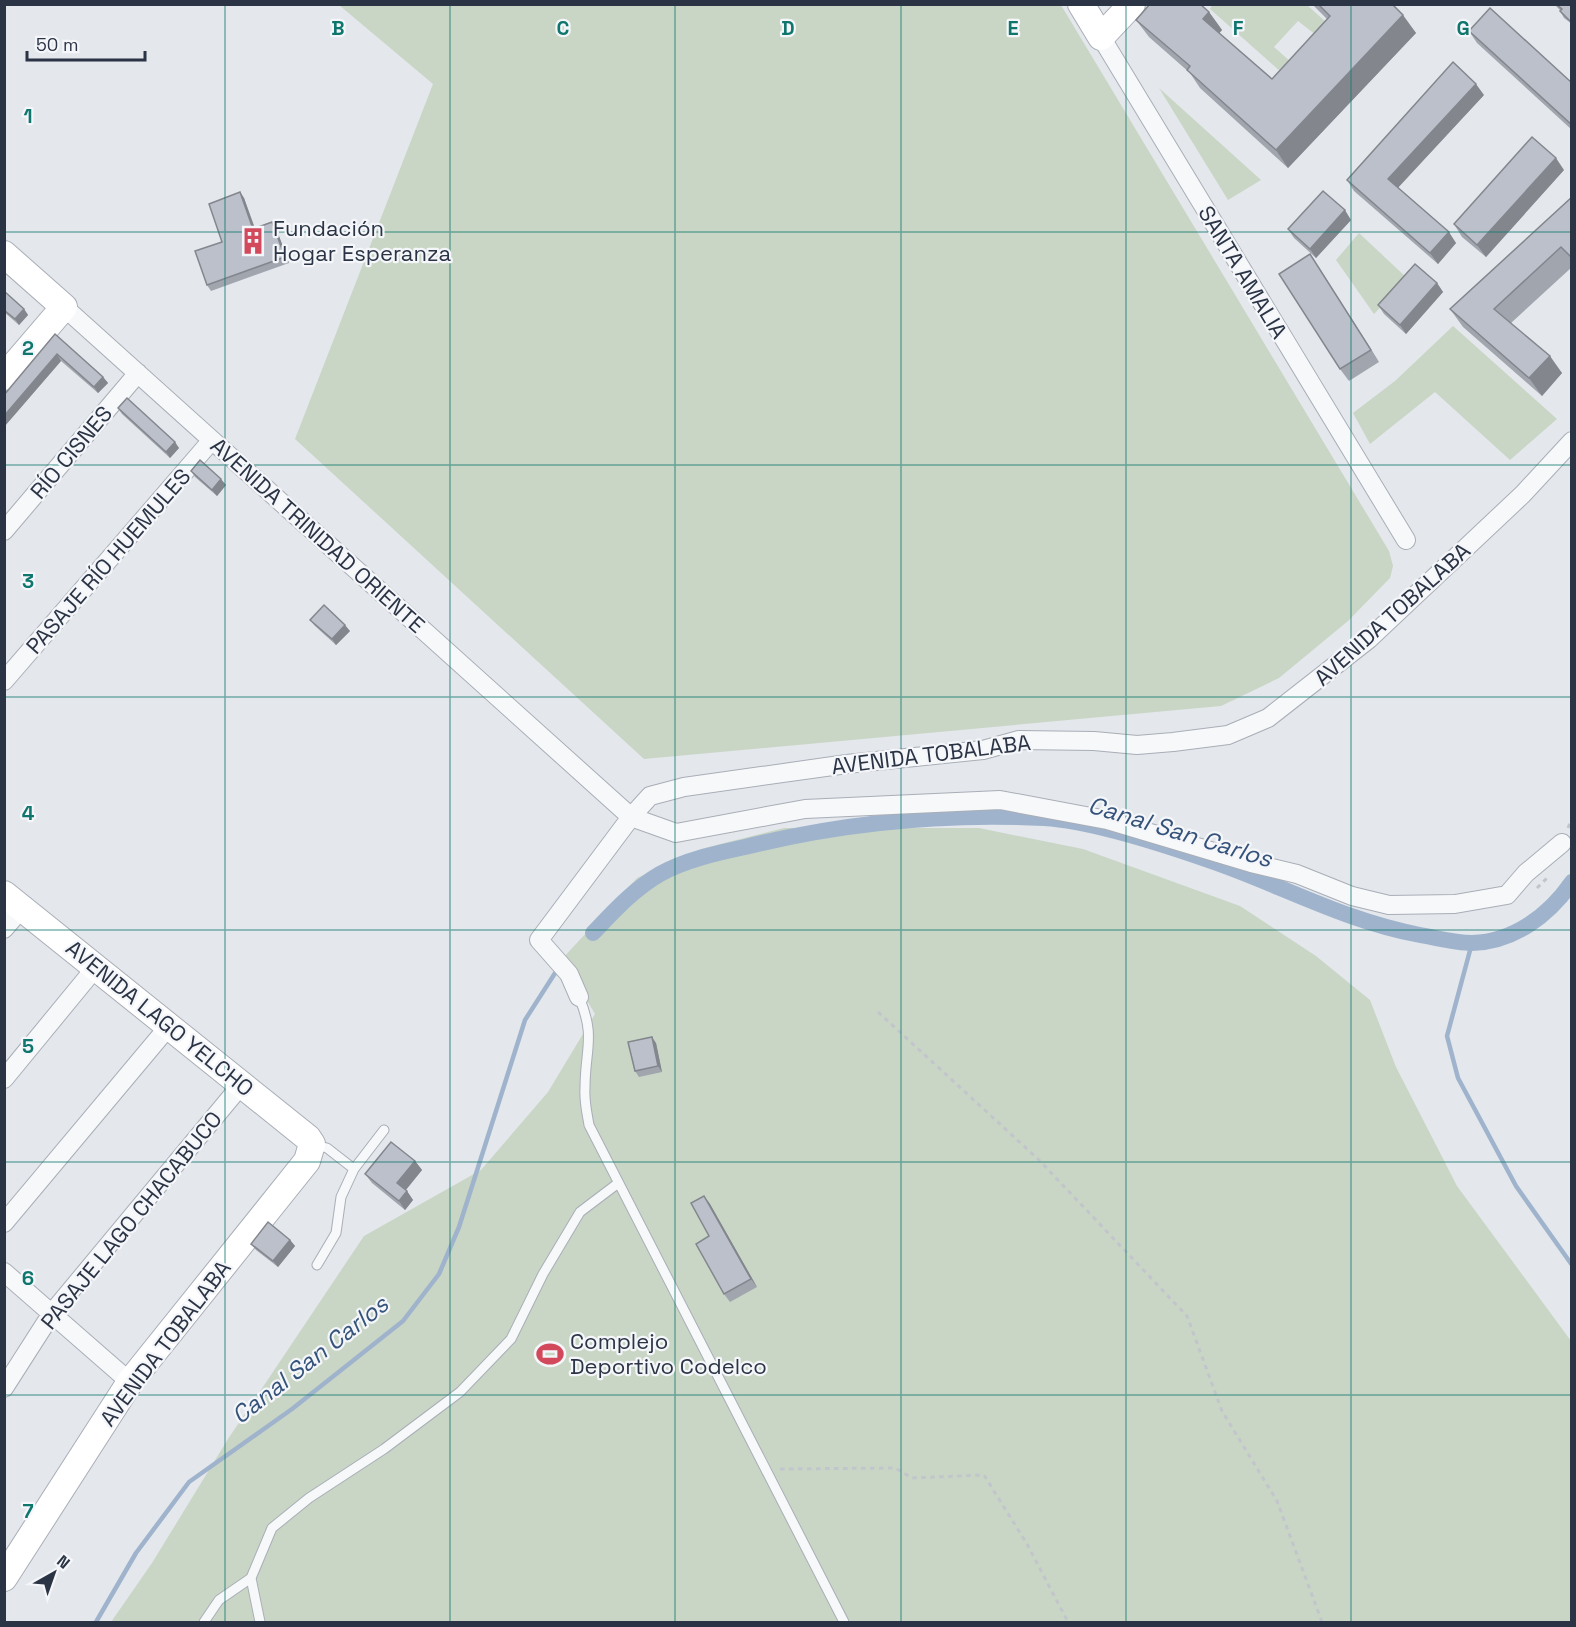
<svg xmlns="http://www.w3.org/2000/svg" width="1576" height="1627" viewBox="0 0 1576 1627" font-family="'Space Grotesk',sans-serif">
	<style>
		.green { fill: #c9d6c5 }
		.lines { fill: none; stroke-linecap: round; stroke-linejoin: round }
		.stream { stroke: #9fb4cc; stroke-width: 4.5 }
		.canal { stroke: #9fb4cc; stroke-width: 16 }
		.lane-casing { stroke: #a9aeb7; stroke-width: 11 }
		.street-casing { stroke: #a9aeb7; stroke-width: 20 }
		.secondary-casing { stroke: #a9aeb7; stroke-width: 28 }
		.path { stroke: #c2c5cb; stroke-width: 3; stroke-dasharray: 4.5 4.5; stroke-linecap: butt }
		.lane { stroke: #f7f8fa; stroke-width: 9 }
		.street { stroke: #f7f8fa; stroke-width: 18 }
		.secondary { stroke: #fff; stroke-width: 26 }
		.wall { fill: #a1a5ae }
		.shaded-wall { fill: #83868d }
		.building { fill: #bbc0ca; stroke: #83868d; stroke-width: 1.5 }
		.grid { fill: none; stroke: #0f766e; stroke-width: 1.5; stroke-opacity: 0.55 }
		.labels { text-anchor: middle; stroke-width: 4.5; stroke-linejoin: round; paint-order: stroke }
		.poi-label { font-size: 22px; fill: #2b3445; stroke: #f4f6f9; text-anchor: start }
		.street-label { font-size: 22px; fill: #2b3445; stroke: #f4f6f9 }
		.water-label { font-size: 24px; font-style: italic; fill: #34527a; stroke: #f4f6f9 }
		.grid-label { font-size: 20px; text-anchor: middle; font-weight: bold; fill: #0f766e; stroke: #f4f6f9; stroke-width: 4.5; stroke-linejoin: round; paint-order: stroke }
	</style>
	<rect width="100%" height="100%" fill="#e4e7ec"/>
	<path class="green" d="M1213,4L1307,5L1327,23L1316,35L1298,21L1274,47L1291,62L1281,72L1210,9Z
		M339,5H1061L1389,551L1393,566L1390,578L1348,621L1279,678L1221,706L644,759L295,439L433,84Z
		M1159,88L1261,180L1228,200Z
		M1359,233L1408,279L1374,314L1336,260Z
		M1453,326L1557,419L1510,460L1435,392L1370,444L1353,413L1395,381Z
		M784,828H979L1083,849L1240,906L1316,956L1370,1000L1396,1067L1457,1186L1571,1341V1622H111L152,1563L228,1439L364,1236L481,1170L548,1092L595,1014L562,959L637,878L701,849Z"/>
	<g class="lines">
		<path class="stream" d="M1472,943L1447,1036L1458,1078L1516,1186L1572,1265
			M96,1622L136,1553L189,1482L292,1409L403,1321L439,1274L459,1227L525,1020L557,970"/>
		<path class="canal" d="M593,933C614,911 634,889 660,874C685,860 717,853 745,847C842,823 944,813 1044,818C1093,821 1169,846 1217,863C1287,888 1346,921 1420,935C1437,938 1455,943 1472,943C1514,942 1549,915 1572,882"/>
		<defs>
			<path id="lane" d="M579,997C596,1037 585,1049 585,1088C584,1101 587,1113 589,1125L844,1622
				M315,1145L327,1148L354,1169L384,1130
				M317,1265L336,1233L341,1197L354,1169
				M204,1622L219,1600L251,1578
				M260,1622L251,1578L272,1528L309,1498L384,1449L460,1392L511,1339L543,1274L580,1212L617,1184"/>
			<path id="street" d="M1101,37L1406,540
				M64,307L631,817L676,833L805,809L1000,800L1107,820L1251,863L1297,874L1352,896L1389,905L1455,904L1507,895L1526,873L1562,843
				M4,531L138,373
				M4,681L212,440
				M4,929L22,908
				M579,997L569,974L539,940L631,817L650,796L684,787L847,764L983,750L1019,740L1094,741L1137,745L1173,742L1228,735L1268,718L1369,639L1523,494L1572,441
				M4,1079L96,967
				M4,1223L169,1026
				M4,1272L130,1382
				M4,1388L52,1313L242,1084"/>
			<path id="secondary" d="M1081,4L1101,37L1132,4
				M4,254L64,307L4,377
				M4,894L308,1138L312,1144L307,1161L130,1382L4,1578"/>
		</defs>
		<use href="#lane" class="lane-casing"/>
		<use href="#street" class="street-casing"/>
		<use href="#secondary" class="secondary-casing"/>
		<path class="path" d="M1568,828L1572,818
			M1537,888L1547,878
			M878,1012L1038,1159L1187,1316L1222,1411L1277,1501L1322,1622
			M780,1469L895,1468L912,1478L984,1475L1027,1544L1068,1622"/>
		<use href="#lane" class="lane"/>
		<use href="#street" class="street"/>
		<use href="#secondary" class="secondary"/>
	</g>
	<path class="wall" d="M1312,4H1392L1416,33L1288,168L1200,88L1190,73L1149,37L1136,20L1209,12L1222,30L1219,33L1272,79L1327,19Z
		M1554,4H1572V24L1564,18L1560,11H1561Z
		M1469,31L1572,83V130L1477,43Z
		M1484,95L1398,187L1456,243L1438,264L1354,191L1347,180Z
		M1564,170L1486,257L1462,237L1454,224Z
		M240,192L244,198L255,228L272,222L276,228L289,263L211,291L207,285Z
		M1572,197V267L1511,323L1562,373L1542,396L1463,327L1450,309Z
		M1351,220L1316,258L1294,238L1288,229Z
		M1318,266L1379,362L1349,381L1340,369Z
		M1437,283L1443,292L1406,334L1384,314L1378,305Z
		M4,291L24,309L28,315L19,325L4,312Z
		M55,334L103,377L108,383L98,393L61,361L4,427V395Z
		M118,408L179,448L170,458L122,414Z
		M191,471L226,485L217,496L195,477Z
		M310,620L350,631L336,645L315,626Z
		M656,1043L662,1072L639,1077L635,1071Z
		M415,1161L422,1170L406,1190L413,1200L405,1210L372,1183L365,1174Z
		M704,1196L710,1204L757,1287L730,1302L724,1294L709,1236Z
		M290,1240L295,1246L278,1267L256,1250L251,1244Z"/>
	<path class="shaded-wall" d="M1209,12L1222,30L1216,37L1203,19Z
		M1403,15L1416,33L1288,168L1276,150Z
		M1476,84L1484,95L1396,190L1388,179Z
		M1556,158L1564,170L1486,257L1477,245Z
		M240,192L244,198L257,235L253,229Z
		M1345,210L1351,220L1316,258L1310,249Z
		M272,222L276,228L289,263L285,257Z
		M1449,232L1456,243L1438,264L1430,253Z
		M1310,254L1318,266L1379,362L1371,350Z
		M1437,283L1443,292L1406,334L1400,325Z
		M24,309L28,315L19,325L15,319Z
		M57,354L61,361L4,427V416Z
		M1550,356L1562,373L1542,396L1529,378Z
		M103,377L108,383L98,393L94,387Z
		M175,442L179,448L170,458L166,452Z
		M221,479L226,485L217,496L212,490Z
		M345,625L350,631L336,645L332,639Z
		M652,1037L656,1043L662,1072L658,1066Z
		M415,1161L422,1170L404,1192L397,1183Z
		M407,1191L413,1200L405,1210L399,1201Z
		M704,1196L710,1204L757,1287L751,1279Z
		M290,1240L295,1246L278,1267L273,1261Z"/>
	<path class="building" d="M1150,4H1200L1209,12L1203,19L1272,79L1330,16L1318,4H1392L1403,15L1276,150L1187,70L1190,66L1136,20Z
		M1556,4H1572L1571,22L1560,11L1562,9Z
		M1490,8L1572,83V125L1469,31Z
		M1453,62L1476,84L1388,179L1449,232L1430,253L1347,180Z
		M1532,137L1556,158L1477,245L1454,224Z
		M1323,191L1345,210L1310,249L1288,229Z
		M240,192L253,229L272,222L285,257L207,285L195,251L222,242L209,204Z
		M1572,197V258L1561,247L1494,309L1550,356L1529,378L1450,309Z
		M1310,254L1371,350L1340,369L1279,274Z
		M1415,264L1437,283L1400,325L1378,305Z
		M4,291L24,309L15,319L4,310Z
		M55,334L103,377L94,387L57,354L4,416V395Z
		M127,398L175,442L166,452L118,408Z
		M200,460L221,479L212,490L191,471Z
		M324,605L345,625L332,639L310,620Z
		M652,1037L658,1066L635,1071L628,1042Z
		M391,1142L415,1161L397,1183L407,1191L399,1201L365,1174Z
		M704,1196L751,1279L724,1294L696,1244L709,1236L691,1203Z
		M268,1222L290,1240L273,1261L251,1244Z"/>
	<path class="grid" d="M225,4V1622M450,4V1622M675,4V1622M901,4V1622M1126,4V1622M1351,4V1622M4,232H1572M4,465H1572M4,697H1572M4,930H1572M4,1162H1572M4,1395H1572"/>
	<defs>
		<symbol id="building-bare" viewBox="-9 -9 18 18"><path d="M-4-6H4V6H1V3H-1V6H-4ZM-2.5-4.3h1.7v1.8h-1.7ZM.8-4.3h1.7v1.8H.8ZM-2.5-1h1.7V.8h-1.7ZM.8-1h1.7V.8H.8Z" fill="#d1495b" stroke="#f4f6f9" stroke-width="2.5" paint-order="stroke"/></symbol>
		<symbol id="stadium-bare" viewBox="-9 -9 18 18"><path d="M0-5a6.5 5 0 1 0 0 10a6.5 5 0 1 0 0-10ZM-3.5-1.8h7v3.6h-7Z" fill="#d1495b" stroke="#f4f6f9" stroke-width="2.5" paint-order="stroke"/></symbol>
	</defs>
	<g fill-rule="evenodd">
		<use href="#building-bare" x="234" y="222" width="38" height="38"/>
		<use href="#stadium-bare" x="531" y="1335" width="38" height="38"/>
	</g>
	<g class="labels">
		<g class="poi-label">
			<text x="273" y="236">Fundación<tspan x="273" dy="25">Hogar Esperanza</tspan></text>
			<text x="570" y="1349">Complejo<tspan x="570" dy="25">Deportivo Codelco</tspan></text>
		</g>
		<g class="street-label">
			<text transform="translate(1243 272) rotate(59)" y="8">SANTA AMALIA</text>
			<text transform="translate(71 452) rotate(-50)" y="8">RÍO CISNES</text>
			<text transform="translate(318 535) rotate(42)" y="8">AVENIDA TRINIDAD ORIENTE</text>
			<text transform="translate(108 561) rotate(-49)" y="8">PASAJE RÍO HUEMULES</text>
			<text transform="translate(1392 614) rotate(-42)" y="8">AVENIDA TOBALABA</text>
			<text transform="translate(931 754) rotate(-7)" y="8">AVENIDA TOBALABA</text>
			<text transform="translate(160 1018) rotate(39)" y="8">AVENIDA LAGO YELCHO</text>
			<text transform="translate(131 1220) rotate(-51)" y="8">PASAJE LAGO CHACABUCO</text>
			<text transform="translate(165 1343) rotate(-53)" y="8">AVENIDA TOBALABA</text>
		</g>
		<g class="water-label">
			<text transform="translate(1180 832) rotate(17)" y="8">Canal San Carlos</text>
			<text transform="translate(310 1360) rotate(-38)" y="8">Canal San Carlos</text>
		</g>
	</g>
	<g class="grid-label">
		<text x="338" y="35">B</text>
		<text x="563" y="35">C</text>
		<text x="788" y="35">D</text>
		<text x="1013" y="35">E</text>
		<text x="1238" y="35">F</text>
		<text x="1463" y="35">G</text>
		<text x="28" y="123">1</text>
		<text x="28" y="355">2</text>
		<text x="28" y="588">3</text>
		<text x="28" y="820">4</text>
		<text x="28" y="1053">5</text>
		<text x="28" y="1285">6</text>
		<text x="28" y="1518">7</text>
	</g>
	<rect width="1576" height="1627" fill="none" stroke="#2b3445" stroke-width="12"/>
	<g transform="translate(54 1573) rotate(40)" stroke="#f4f6f9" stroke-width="4.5" paint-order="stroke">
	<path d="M0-4.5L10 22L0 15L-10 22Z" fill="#2b3445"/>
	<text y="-9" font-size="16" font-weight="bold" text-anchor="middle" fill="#2b3445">N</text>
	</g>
	<path d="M27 51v9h118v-9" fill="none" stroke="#2b3445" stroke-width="3"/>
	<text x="36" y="51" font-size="18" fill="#2b3445" stroke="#f4f6f9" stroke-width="4.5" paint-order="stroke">50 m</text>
</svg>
